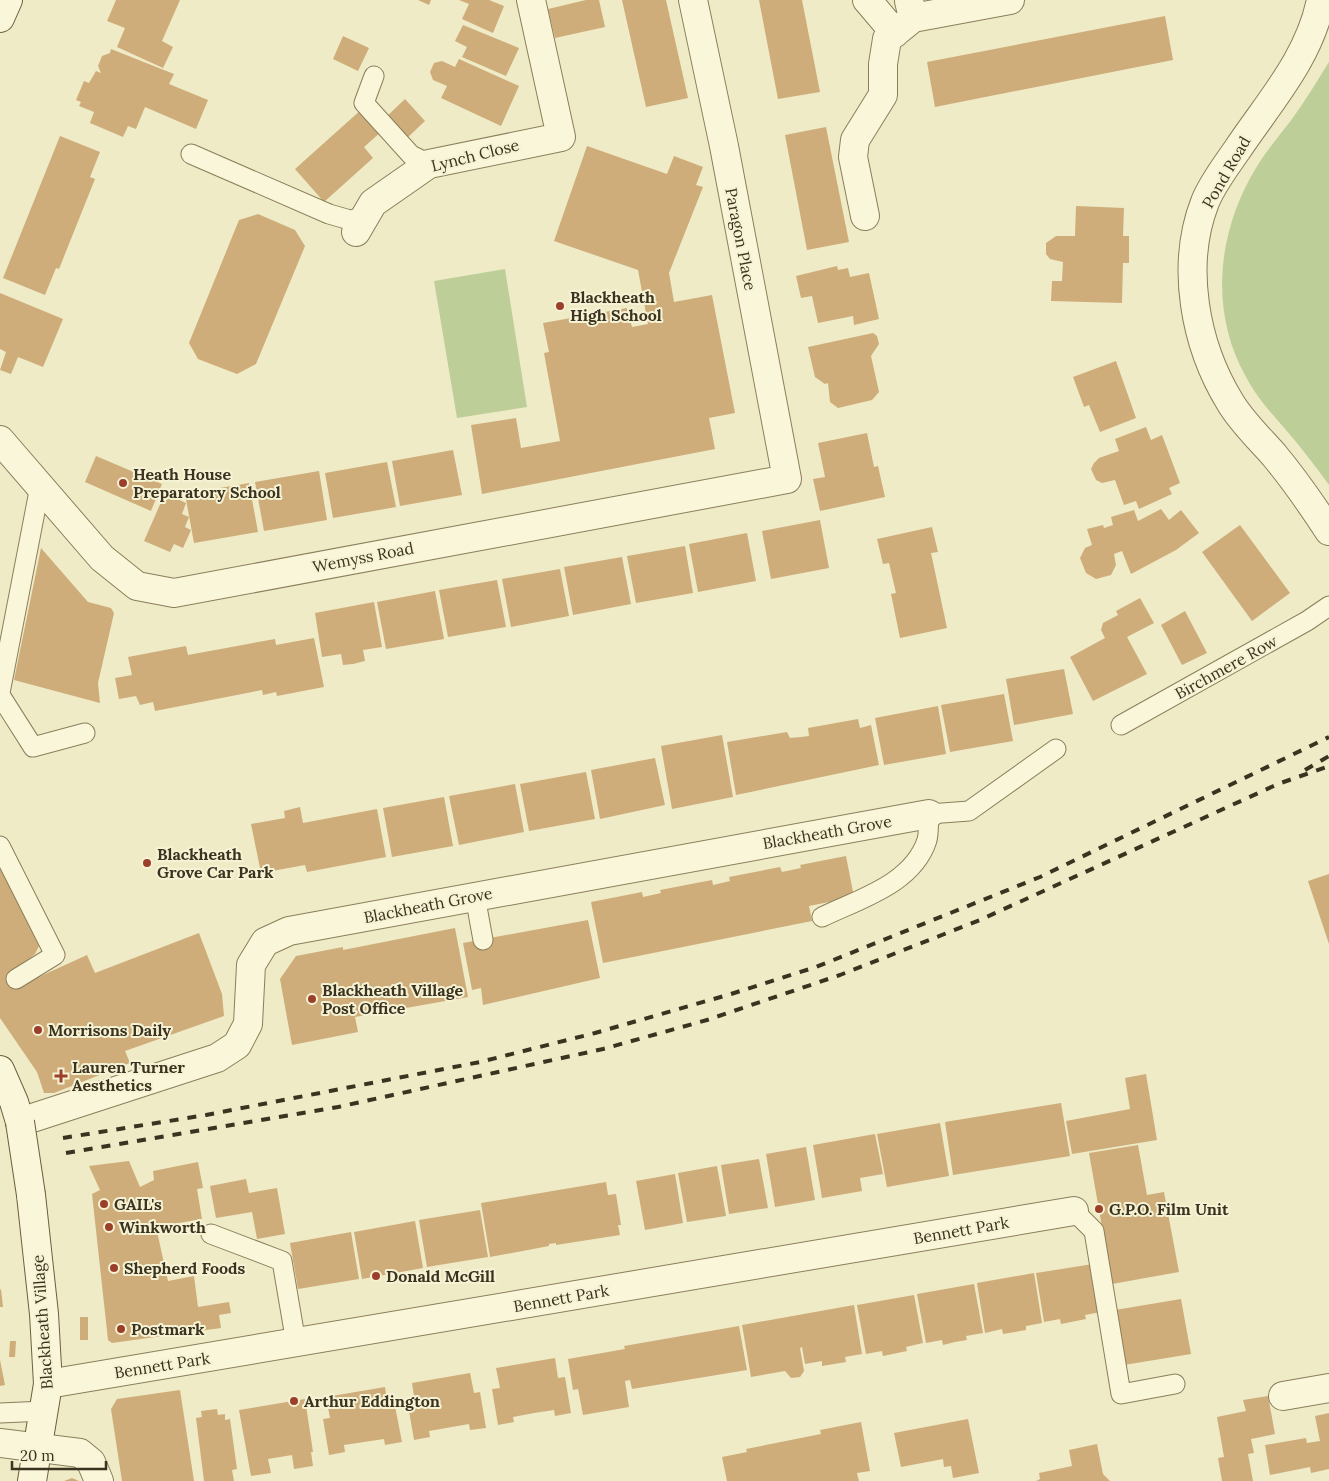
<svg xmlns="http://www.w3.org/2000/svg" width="1329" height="1481" viewBox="0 0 1329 1481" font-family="Lora,serif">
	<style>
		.green { fill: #bece99 }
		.building { fill: #cead7b }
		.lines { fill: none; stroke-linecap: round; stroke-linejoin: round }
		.lane-casing { stroke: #8b7e5b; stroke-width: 21 }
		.street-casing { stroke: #8b7e5b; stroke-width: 30 }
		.secondary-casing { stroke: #6d5e3e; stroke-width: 30 }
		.lane { stroke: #faf6d9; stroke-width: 19 }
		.street { stroke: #faf6d9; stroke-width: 28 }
		.secondary { stroke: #faf6d9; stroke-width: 28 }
		.rail { stroke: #3b321f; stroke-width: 4; stroke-dasharray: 9 9; stroke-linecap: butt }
		.secondary-bridge-casing { stroke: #6d5e3e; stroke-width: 30; stroke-linecap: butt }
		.secondary-bridge { stroke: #faf6d9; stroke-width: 28 }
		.poi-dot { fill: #9b3e2a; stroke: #f6f3d5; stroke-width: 2 }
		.labels { text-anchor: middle; stroke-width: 4; stroke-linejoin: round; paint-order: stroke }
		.street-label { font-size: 16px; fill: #3b321f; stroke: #f6f3d5 }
		.poi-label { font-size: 16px; font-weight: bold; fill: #3b321f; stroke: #f6f3d5; text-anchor: start }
	</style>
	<rect width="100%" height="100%" fill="#efebc6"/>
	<path class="green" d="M1329,62V485C1319,471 1308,457 1297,443C1279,421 1259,402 1246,377C1209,311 1217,232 1256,168C1266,151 1280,135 1292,119C1305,101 1317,81 1329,62Z
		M505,269L527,407L457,418L434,281Z"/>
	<path class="building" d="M116,0H180L162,41L173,47L163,68L117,47L125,28L107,21Z
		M418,0H431L429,5Z
		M459,0H489L504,6L493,33L462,19L469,4Z
		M586,0H599L605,27L555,38L548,9Z
		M622,0H666L688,98L646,107Z
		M759,0H802L820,92L778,99Z
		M1165,16L1173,60L935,107L927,62Z
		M463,25L519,48L506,76L462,57L467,47L455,41Z
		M343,36L369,48L358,71L333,59Z
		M111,49L174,74L169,84L208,100L196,129L145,107L136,129L128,126L123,137L90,123L94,112L79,106L81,102L76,100L84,81L89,83L96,71L101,73L98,66L102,56L110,53Z
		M459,59L519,86L501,126L441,98L447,86L433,80L430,72L434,63L442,61L455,67Z
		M405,99L425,121L405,140L385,118Z
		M362,109L382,131L364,147L373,158L324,202L295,169Z
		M826,127L849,242L807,250L785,135Z
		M60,136L100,152L90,177L95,179L59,269L56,268L45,295L3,278Z
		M587,146L667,174L674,156L703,167L696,185L703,187L669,273L674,302L712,295L735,413L709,418L715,449L482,494L471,425L516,418L521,448L560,441L544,353L549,352L543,323L627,308L632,327L648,324L638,270L554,241Z
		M1076,206L1124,208L1123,236H1129V263H1123L1122,303L1051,301L1052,281H1062L1063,262L1050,259L1046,254V243L1056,236H1075Z
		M258,214L295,230L305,246L256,364L237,374L198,359L189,343L239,220Z
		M837,266L838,270L848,268L850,277L869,273L879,319L854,325L853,316L818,323L812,296L801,298L796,276Z
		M0,293L63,319L43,367L18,357L11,374L0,370L6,352L0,349Z
		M873,333L877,336L879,344L871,356L879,392L872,400L838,408L830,402L828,383L825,384L815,377L808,347Z
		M1116,361L1136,418L1100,432L1089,405L1084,407L1073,377Z
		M1146,427L1151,440L1162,435L1180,483L1169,488L1172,494L1139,509L1136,501L1124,505L1115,480L1102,483L1096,480L1091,469L1094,463L1099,458L1119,451L1115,439Z
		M867,433L874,467L878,466L885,497L820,511L813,479L825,477L818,443Z
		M453,450L462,495L400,506L392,461Z
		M96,456L162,484L151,511L85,482Z
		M387,462L396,507L333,518L325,473Z
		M319,471L327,520L264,531L255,482Z
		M249,483L258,532L194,543L185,494Z
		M165,493L186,503L182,514L189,517L185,527L191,530L183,548L174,544L170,552L144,541Z
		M1161,509L1169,520L1181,510L1199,533L1176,550L1131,574L1122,551L1114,554L1116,565L1111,575L1096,579L1086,573L1080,558L1085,548L1092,545L1087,529L1103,525L1104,528L1113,525L1111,517L1134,510L1138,521Z
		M820,520L829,568L771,579L762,531Z
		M1240,525L1290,593L1252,621L1202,552Z
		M932,527L938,552L931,553L947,628L900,638L891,594L896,593L889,563L883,564L877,539Z
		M747,533L756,581L698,592L689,544Z
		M685,546L693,593L636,603L627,556Z
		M41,548L88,602L111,608L114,613L98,683L100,703L14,680Z
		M622,557L631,604L573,615L564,567Z
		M560,569L569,616L511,627L502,579Z
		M497,580L506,627L448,637L439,590Z
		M435,591L444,639L386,649L377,602Z
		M1140,598L1154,623L1127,637L1147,674L1093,701L1070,657L1105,638L1101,630L1103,623L1118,615L1116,611Z
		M374,602L382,647L363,650L365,661L353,664L343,665L341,654L322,657L315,613Z
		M1185,611L1207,653L1182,665L1161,625Z
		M314,638L324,687L277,696L276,692L263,695L262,690L155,711L153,702L140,705L136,696L119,699L115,678L132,675L128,657L186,646L188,655L275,639L276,645Z
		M1064,669L1073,714L1014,725L1006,679Z
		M1004,694L1013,741L950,752L941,705Z
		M938,706L946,754L884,765L875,718Z
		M858,719L860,728L871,725L879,765L736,795L727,742L787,732L790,738L801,737L809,736L808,728Z
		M722,735L733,797L672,809L661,746Z
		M655,758L665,805L600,819L591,770Z
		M586,772L595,819L529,831L520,784Z
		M515,784L524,832L459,845L449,796Z
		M444,797L453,846L392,857L383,808Z
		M300,807L303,823L377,809L386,857L307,872L305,865L261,873L251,824L285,818L284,811Z
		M846,856L854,897L809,906L812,921L603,963L591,902L642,892L643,897L661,893L660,890L712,880L713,885L730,881L729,877L780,867L782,872L801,868L800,865Z
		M0,864L39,946L35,954L11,973L21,985L87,955L95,973L199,933L222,994L224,1016L125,1051L130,1063L54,1093H44L37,1072L0,1018Z
		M1329,874V944L1308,881Z
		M588,920L600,978L483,1005L481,988L472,990L463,943Z
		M455,928L468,997L355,1017L358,1032L292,1045L280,979L296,956L343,947V950Z
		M1146,1074L1157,1140L1072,1154L1066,1121L1130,1109L1125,1078Z
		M1061,1103L1070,1156L953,1175L945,1122Z
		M940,1123L949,1176L887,1187L877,1134Z
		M875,1134L883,1174L860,1178L862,1191L822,1198L813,1145Z
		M1138,1145L1147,1195L1164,1192L1179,1272L1112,1284L1089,1153Z
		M806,1147L815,1200L775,1207L766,1154Z
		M759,1159L768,1208L729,1214L721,1165Z
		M129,1161L140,1187L154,1180L153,1171L198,1162L203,1188L197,1189L202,1219L156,1227L168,1281L194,1276L198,1307L229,1302L231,1313L219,1315L221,1328L112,1343L108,1340L92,1194L100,1190L89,1166Z
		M717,1166L726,1216L687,1222L678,1173Z
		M675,1174L683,1223L645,1230L636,1181Z
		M246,1179L249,1193L277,1188L285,1234L257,1239L252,1212L216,1218L210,1186Z
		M606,1182L608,1195L616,1194L621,1225H618L620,1235L556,1245V1243L549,1244V1246L490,1257L481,1203Z
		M480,1210L488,1257L427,1267L419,1220Z
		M415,1221L423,1268L362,1279L354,1232Z
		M351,1232L359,1279L298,1289L290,1243Z
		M1093,1264L1101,1312L1085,1315L1086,1319L1061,1324L1060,1319L1044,1322L1036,1273Z
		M1034,1273L1042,1323L1026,1326V1330L1003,1334L1002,1329L985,1333L977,1283Z
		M974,1284L983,1333L966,1336L967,1340L955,1342L943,1345L942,1340L926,1343L917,1294Z
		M1,1289L3,1307H0V1290Z
		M914,1295L923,1343L906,1347L907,1351L883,1356L882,1351L866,1354L857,1305Z
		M1181,1299L1191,1354L1124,1365L1115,1310Z
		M854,1305L862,1354L845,1357L846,1362L822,1366V1361L805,1364L802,1347L800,1348L804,1371L800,1377L791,1378L785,1371L751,1377L742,1325Z
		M80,1317H88V1340H80Z
		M739,1326L747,1370L632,1389L630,1380L625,1381L629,1407L583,1415L578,1389L573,1390L568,1359L625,1349L624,1346Z
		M10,1341H16L15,1357H9Z
		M555,1358L558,1378L565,1377L571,1413L555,1416L554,1410L534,1413L513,1417L514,1422L498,1425L492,1389L500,1388L496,1368Z
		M0,1360L5,1385L0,1386Z
		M470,1373L474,1393L480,1392L486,1428L470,1430L469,1424L429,1431L430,1437L414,1440L408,1405L415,1403L412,1383Z
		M385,1387L388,1408L395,1406L402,1442L385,1445L384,1439L344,1445L345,1452L329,1455L323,1419L330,1418L326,1397Z
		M180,1390L194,1481H122L111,1409L117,1399Z
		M1268,1396L1275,1434L1251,1439L1254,1453L1248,1454L1253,1481H1222L1218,1458L1224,1457L1217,1417L1246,1411L1243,1400Z
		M305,1399L313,1452H311L313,1466L294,1469L292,1455L268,1459L271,1473L251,1476L239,1410Z
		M217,1409L218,1415L225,1414V1420L230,1419L237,1469L232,1470L234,1481H204L196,1418L202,1417L201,1411Z
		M1329,1413V1469L1311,1473L1310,1467L1270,1475L1265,1445L1306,1438L1307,1443L1320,1441L1315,1416Z
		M968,1419L979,1473L953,1478L951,1466L944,1467L943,1459L901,1467L894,1433Z
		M861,1422L870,1471L857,1473L859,1481H727L722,1457L747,1452L746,1449L821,1434L820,1430Z
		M1097,1444L1103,1474L1110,1481H1036L1040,1479L1039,1473L1072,1466L1069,1450Z
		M72,1478L79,1481H64Z"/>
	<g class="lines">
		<defs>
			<path id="lane" d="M374,76L364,103L411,155L429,164
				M191,154L329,214L350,220L365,217
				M0,693L40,486
				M0,695L33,747L85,733
				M1121,725L1307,621L1329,606
				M0,846L55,955L16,979
				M475,896L483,940
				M822,917C859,899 913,884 927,840C929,833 928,822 929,814L969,811L1056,749
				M1074,1211L1094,1231L1121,1394L1175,1384
				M211,1234L282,1261L296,1343
				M0,1413L45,1411"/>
			<path id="street" d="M867,0L895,33
				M1321,0C1309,59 1269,102 1237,150C1226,166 1212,184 1205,202C1180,266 1195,345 1230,402C1241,421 1259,438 1274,455C1294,479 1312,505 1329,531
				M909,1L913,18L1010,0
				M865,216L853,157L855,140L883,95V64L887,39L913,18
				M356,232L373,203L429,164L561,137L531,0
				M0,440L102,558L137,586L174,593L787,479L724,146L693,0
				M20,1122L217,1058L237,1045L248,1024L251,965L265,942L289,931L929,814
				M48,1384L1074,1211
				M1283,1396L1329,1388
				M0,1443L80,1453L91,1462L99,1481"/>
			<path id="secondary" d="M0,18L8,0
				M0,1070L14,1102L20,1122
				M31,1195L44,1314L48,1384L32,1481"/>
		</defs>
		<use href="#lane" class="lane-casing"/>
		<use href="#street" class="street-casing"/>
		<use href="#secondary" class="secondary-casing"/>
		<use href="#lane" class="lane"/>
		<use href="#street" class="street"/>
		<use href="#secondary" class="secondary"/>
		<path class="rail" d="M1305,770L1329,756
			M63,1138L206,1115L480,1062L595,1033L731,994L816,967L1040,877L1329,737
			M66,1153L338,1107L603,1049L707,1020L840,975L980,920L1278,784L1329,766"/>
		<defs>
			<path id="secondary-bridge" d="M20,1122L31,1195"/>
		</defs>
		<use href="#secondary-bridge" class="secondary-bridge-casing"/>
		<use href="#secondary-bridge" class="secondary-bridge"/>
	</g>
	<g class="poi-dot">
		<circle cx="560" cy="306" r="5"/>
		<circle cx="123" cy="483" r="5"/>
		<circle cx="147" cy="863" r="5"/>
		<circle cx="312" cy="999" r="5"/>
		<circle cx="38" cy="1030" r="5"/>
		<path d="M58.5 1068.5h5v5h5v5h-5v5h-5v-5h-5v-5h5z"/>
		<circle cx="104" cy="1204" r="5"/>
		<circle cx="1099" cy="1209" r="5"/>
		<circle cx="109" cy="1227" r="5"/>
		<circle cx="114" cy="1268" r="5"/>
		<circle cx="376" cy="1276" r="5"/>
		<circle cx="121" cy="1329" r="5"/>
		<circle cx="294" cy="1401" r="5"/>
	</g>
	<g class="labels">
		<g class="street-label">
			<text transform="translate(475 155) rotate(-14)" y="6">Lynch Close</text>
			<text transform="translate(1226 172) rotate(-60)" y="6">Pond Road</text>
			<text transform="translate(741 239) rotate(79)" y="6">Paragon Place</text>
			<text transform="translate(363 557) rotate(-11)" y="6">Wemyss Road</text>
			<text transform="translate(1226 667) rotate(-29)" y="6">Birchmere Row</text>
			<text transform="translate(827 832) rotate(-10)" y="6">Blackheath Grove</text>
			<text transform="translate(428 905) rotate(-11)" y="6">Blackheath Grove</text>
			<text transform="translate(961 1230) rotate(-10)" y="6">Bennett Park</text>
			<text transform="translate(561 1298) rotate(-10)" y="6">Bennett Park</text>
			<text transform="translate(42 1322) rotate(-94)" y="6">Blackheath Village</text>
			<text transform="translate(162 1365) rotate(-9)" y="6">Bennett Park</text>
		</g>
		<g class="poi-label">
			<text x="570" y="303">Blackheath<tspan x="570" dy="18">High School</tspan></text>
			<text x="133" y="480">Heath House<tspan x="133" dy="18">Preparatory School</tspan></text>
			<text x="157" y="860">Blackheath<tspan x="157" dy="18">Grove Car Park</tspan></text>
			<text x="322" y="996">Blackheath Village<tspan x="322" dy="18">Post Office</tspan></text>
			<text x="48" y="1036">Morrisons Daily</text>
			<text x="72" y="1073">Lauren Turner<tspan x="72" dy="18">Aesthetics</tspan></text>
			<text x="114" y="1210">GAIL's</text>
			<text x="1109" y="1215">G.P.O. Film Unit</text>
			<text x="119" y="1233">Winkworth</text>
			<text x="124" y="1274">Shepherd Foods</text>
			<text x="386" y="1282">Donald McGill</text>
			<text x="131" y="1335">Postmark</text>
			<text x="304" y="1407">Arthur Eddington</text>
		</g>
	</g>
	<path d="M12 1461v8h94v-8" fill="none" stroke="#3b321f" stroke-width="2.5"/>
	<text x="20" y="1461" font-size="15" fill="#3b321f" stroke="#f6f3d5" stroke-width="4" paint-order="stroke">20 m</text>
</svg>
